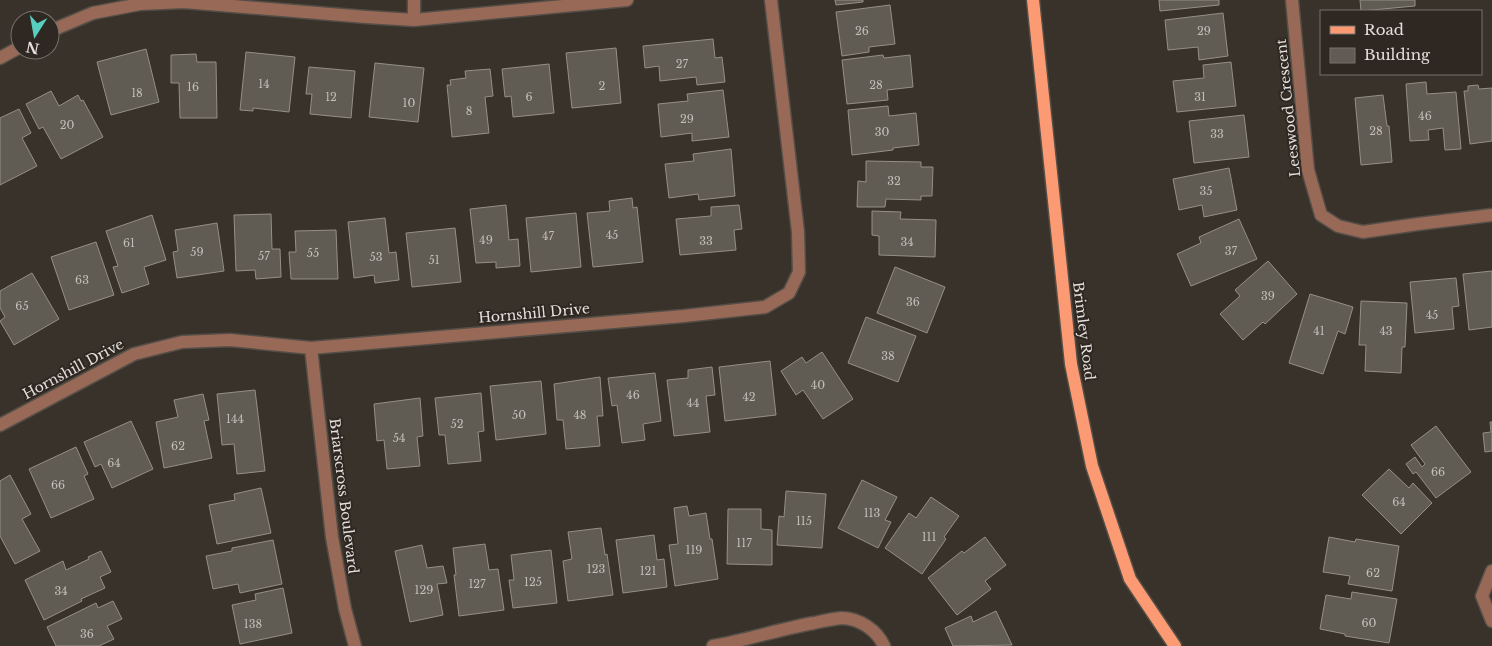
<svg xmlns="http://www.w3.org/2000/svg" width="1492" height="646" viewBox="0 0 1492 646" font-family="'Libre Baskerville',serif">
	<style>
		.building { fill: #605c53; stroke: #949086 }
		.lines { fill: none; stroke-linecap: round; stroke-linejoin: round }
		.minor-casing { stroke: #544e47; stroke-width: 15 }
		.major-casing { stroke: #544e47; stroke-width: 15 }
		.minor { stroke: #986956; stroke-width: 12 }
		.major { stroke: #fc9b73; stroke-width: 12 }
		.labels { text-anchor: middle; stroke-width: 4; stroke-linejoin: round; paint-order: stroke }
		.number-label { font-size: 11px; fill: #c3beb9 }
		.street-label { font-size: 14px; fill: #e4dfdb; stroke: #2f2822 }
	</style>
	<rect width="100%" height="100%" fill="#39322b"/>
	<path class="building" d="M835,0H863V2L836,5Z
		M1159,0H1219V5L1160,11Z
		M1360,0H1415V6L1361,11Z
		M890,5L895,44L869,47V52L842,56L836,12Z
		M1223,13L1228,56L1199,60L1198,47L1168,50L1165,20Z
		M713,39L715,58L722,57L725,82L697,85L696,77L660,81L659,66L645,68L643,46Z
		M616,48L621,103L572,108L566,53Z
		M146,49L159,102L111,115L97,62Z
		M246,52L295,57L289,112L253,108V111L240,110Z
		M196,54L197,62H216L217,118H180L179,83H171V55Z
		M883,55L884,58L910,55L913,87L887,90L888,100L847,104L842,60Z
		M1231,62L1236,106L1177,112L1173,81L1204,78L1203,65Z
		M375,63L424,68L418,122L369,117Z
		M549,64L554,113L513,117L511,96L505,97L502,69Z
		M309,67L355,71L351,118L310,114L312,94H306Z
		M490,69L493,96L485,97L489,133L452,137L447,85H451L450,80L466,78L465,71Z
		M1426,82L1427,94L1456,92L1461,149L1445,150L1443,128L1428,130L1429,140L1410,141L1406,84Z
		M1478,85L1479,89L1492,88V141L1470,144L1464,91H1468V86Z
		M723,90L729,137L692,141V133L661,137L658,104L688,101L687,94Z
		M51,91L59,106L78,95L81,101L83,100L103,137L61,159L43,127L39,129L26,104Z
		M1383,95L1387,126H1389L1392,162L1361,165L1355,98Z
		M888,106L889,116L916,113L919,145L893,148V150L852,155L848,110Z
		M19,109L31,133L22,138L37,166L0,185V118Z
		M1244,115L1249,157L1194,163L1189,121Z
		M731,149L735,196L699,200L698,194L669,198L665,164L694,161L693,154Z
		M866,161L921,162V167H933L932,196H921V200L886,199L885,207H857L858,181L866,182Z
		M1229,168L1237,210L1204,217L1202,205L1179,210L1173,179Z
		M632,198L633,208L637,207L643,262L593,267L587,213L610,211L609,201Z
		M506,205L509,240L518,239L520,266L496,268V262L476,263L470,209Z
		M739,205L742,229L734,230L736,250L680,255L676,219L711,216V207Z
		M872,211L901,212L900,219L936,220L935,257L879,255V236L872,235Z
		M576,213L581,267L531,272L526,218Z
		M271,214L272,249H280L281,277L256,279L255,270L236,271L234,215Z
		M152,215L166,260L144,267L149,284L122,293L113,267L118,266L106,231Z
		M385,218L389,253L396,252L399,280L375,283L374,275L354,278L348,222Z
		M1239,219L1257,259L1191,286L1177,254L1201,243L1199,237Z
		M217,223L224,271L177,278L173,252L178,251L175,230Z
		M455,228L461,282L412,287L406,233Z
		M336,230L338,279H291L289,252H296L295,231Z
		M96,242L114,295L69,310L51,257Z
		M1268,261L1297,294L1265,324L1263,322L1243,340L1220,314L1240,296L1235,290Z
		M895,267L945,287L927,333L877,313Z
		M1492,271V327L1469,330L1463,274Z
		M32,273L59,319L14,345L0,321L5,317L0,308V291Z
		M1456,278L1459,306L1452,307L1454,329L1415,333L1410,282Z
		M1310,294L1353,307L1345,334L1338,331L1323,374L1289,363Z
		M1361,301L1407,303L1405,347H1402L1401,373L1365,371L1366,345H1359Z
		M866,317L916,336L898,382L848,363Z
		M822,352L853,399L823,419L803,390L796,395L781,371L802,357L806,363Z
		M770,361L776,415L725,421L719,367Z
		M712,367L715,395L706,396L710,432L674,436L667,380L688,378V370Z
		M655,373L661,421L643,424L645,440L622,443L617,405L612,406L608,378Z
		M600,377L603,416H597L600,446L566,449L563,420H557L554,384Z
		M541,381L546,434L496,440L490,386Z
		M255,390L265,471L237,474L234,444L222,445L217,394Z
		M481,393L484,431L478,432L481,461L448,464L445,435H439L435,398Z
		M203,394L209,420L204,421L212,458L164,468L156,422L178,417L174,400Z
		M420,398L423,436L417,437L420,466L387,469L384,440L377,441L374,404Z
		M131,421L153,469L112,488L101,464L95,467L84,442Z
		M1490,422H1492V451L1485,452L1483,433L1491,432Z
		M1436,426L1471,472L1436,498L1416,472L1413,474L1406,464L1415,457L1422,467L1425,464L1411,445Z
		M76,447L88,474L84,476L94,499L51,518L29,469Z
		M1389,469L1409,488L1413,483L1432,503L1401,534L1362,495Z
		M10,475L31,514L22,519L40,551L15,564L0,536V481Z
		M862,480L897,497L885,520L891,522L878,548L838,528Z
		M261,488L271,533L217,544L209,505L235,500L234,494Z
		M786,491L826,494L822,548L777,545L779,516L784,517Z
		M931,497L959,516L944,537L946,539L922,574L885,548L909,513L916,518Z
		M687,506L689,516L706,513L710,539H712L718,579L675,586L669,545L678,544L674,508Z
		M728,509H761V529L772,530V565L727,564Z
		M601,528L605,555L607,554L613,595L568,601L563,561L572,559L568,532Z
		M654,535L657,560L664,559L667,587L623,593L616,540Z
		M985,537L1006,565L985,581L991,589L957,615L928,578L962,551L964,553Z
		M1329,537L1355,542L1356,539L1399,546L1392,591L1348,584L1350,576L1323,572Z
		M273,540L282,584L240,593L238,584L213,589L206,556L232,551V548Z
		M485,544L489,570L498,569L504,610L459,616L454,575H456L453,548Z
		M422,545L427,568L443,566L447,583L437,584L443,615L410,622L395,551Z
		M551,550L557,603L513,608L509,580H514L511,555Z
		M101,551L111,572L100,577L105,588L81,599L82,601L44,620L25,580L63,561L66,570L89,559L88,557Z
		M283,588L292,633L240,644L232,605L256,600L255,594Z
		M1352,592L1397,599L1389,643L1345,636V634L1320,629L1326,595L1351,599Z
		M113,601L122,619L107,626L114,639L99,646H56L47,627L96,603L98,608Z
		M996,611L1012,645L953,646L945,628L971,616L973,622Z"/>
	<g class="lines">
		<defs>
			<path id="minor" d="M1292,0L1308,170L1321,215L1338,226L1363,232L1418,224L1492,215
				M414,20V0
				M50,31L93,13L140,4L184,2L366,17L414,20L627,0
				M0,58L20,47
				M311,348L332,537L345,609L355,646
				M0,425L134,354L182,342L230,340L311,348L684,316L765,307L789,293L799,272L798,232L771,0
				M1492,571L1482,596L1492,621
				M713,646C747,640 780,629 814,623C823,621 832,619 841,618C859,618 877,630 884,646"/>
			<path id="major" d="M1033,0L1071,364L1092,466L1130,579L1175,646"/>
		</defs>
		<use href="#minor" class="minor-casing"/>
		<use href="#major" class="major-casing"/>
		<use href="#minor" class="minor"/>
		<use href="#major" class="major"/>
	</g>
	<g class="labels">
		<g class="number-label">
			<text x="862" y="35">26</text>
			<text x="1204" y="35">29</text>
			<text x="682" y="68">27</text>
			<text x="264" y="88">14</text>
			<text x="876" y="89">28</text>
			<text x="602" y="90">2</text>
			<text x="193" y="91">16</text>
			<text x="137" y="97">18</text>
			<text x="331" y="101">12</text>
			<text x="529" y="101">6</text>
			<text x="1200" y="101">31</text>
			<text x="409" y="107">10</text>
			<text x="469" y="115">8</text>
			<text x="1425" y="120">46</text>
			<text x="687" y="123">29</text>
			<text x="67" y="129">20</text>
			<text x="1376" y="135">28</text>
			<text x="882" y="136">30</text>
			<text x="1217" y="138">33</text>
			<text x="894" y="185">32</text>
			<text x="1206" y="195">35</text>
			<text x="612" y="239">45</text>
			<text x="548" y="240">47</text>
			<text x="486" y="244">49</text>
			<text x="706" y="245">33</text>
			<text x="907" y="246">34</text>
			<text x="129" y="247">61</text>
			<text x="1231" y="255">37</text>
			<text x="197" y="256">59</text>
			<text x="313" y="257">55</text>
			<text x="264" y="260">57</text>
			<text x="376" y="261">53</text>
			<text x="434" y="264">51</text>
			<text x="82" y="284">63</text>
			<text x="1268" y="300">39</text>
			<text x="913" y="306">36</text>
			<text x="22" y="310">65</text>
			<text x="1432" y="319">45</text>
			<text x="1319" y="335">41</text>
			<text x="1386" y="335">43</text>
			<text x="888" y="360">38</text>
			<text x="818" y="389">40</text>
			<text x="633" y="399">46</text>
			<text x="749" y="401">42</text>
			<text x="693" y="407">44</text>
			<text x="519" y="419">50</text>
			<text x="580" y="419">48</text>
			<text x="235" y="423">144</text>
			<text x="457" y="428">52</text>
			<text x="399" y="442">54</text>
			<text x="178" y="450">62</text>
			<text x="114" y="467">64</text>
			<text x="1438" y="476">66</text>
			<text x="58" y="489">66</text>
			<text x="1399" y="506">64</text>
			<text x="872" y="517">113</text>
			<text x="804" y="525">115</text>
			<text x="929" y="541">111</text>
			<text x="744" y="547">117</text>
			<text x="694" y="554">119</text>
			<text x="596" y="573">123</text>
			<text x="648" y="575">121</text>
			<text x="1373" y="577">62</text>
			<text x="533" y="586">125</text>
			<text x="477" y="588">127</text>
			<text x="424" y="594">129</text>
			<text x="61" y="595">34</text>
			<text x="1369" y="627">60</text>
			<text x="253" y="628">138</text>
			<text x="87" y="638">36</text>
		</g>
		<g class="street-label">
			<text transform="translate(1288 108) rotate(-96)" y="5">Leeswood Crescent</text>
			<text transform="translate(534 313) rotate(-5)" y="5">Hornshill Drive</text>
			<text transform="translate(1084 331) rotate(83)" y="5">Brimley Road</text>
			<text transform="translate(73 369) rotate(-28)" y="5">Hornshill Drive</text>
			<text transform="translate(344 496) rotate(83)" y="5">Briarscross Boulevard</text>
		</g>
	</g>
	<rect x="1320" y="10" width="162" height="65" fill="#2f2822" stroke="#77716c"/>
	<rect x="1330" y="26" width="25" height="8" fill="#fc9b73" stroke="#77716c"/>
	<text x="1364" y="35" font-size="15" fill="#e4dfdb">Road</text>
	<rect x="1330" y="48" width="25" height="15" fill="#605c53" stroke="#77716c"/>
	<text x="1364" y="60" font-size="15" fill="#e4dfdb">Building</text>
	<g transform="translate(35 35) rotate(191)"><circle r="24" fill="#2f2822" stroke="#77716c"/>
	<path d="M0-4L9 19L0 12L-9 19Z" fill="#58cec0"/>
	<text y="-8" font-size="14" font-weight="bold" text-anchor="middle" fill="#e4dfdb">N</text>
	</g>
</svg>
